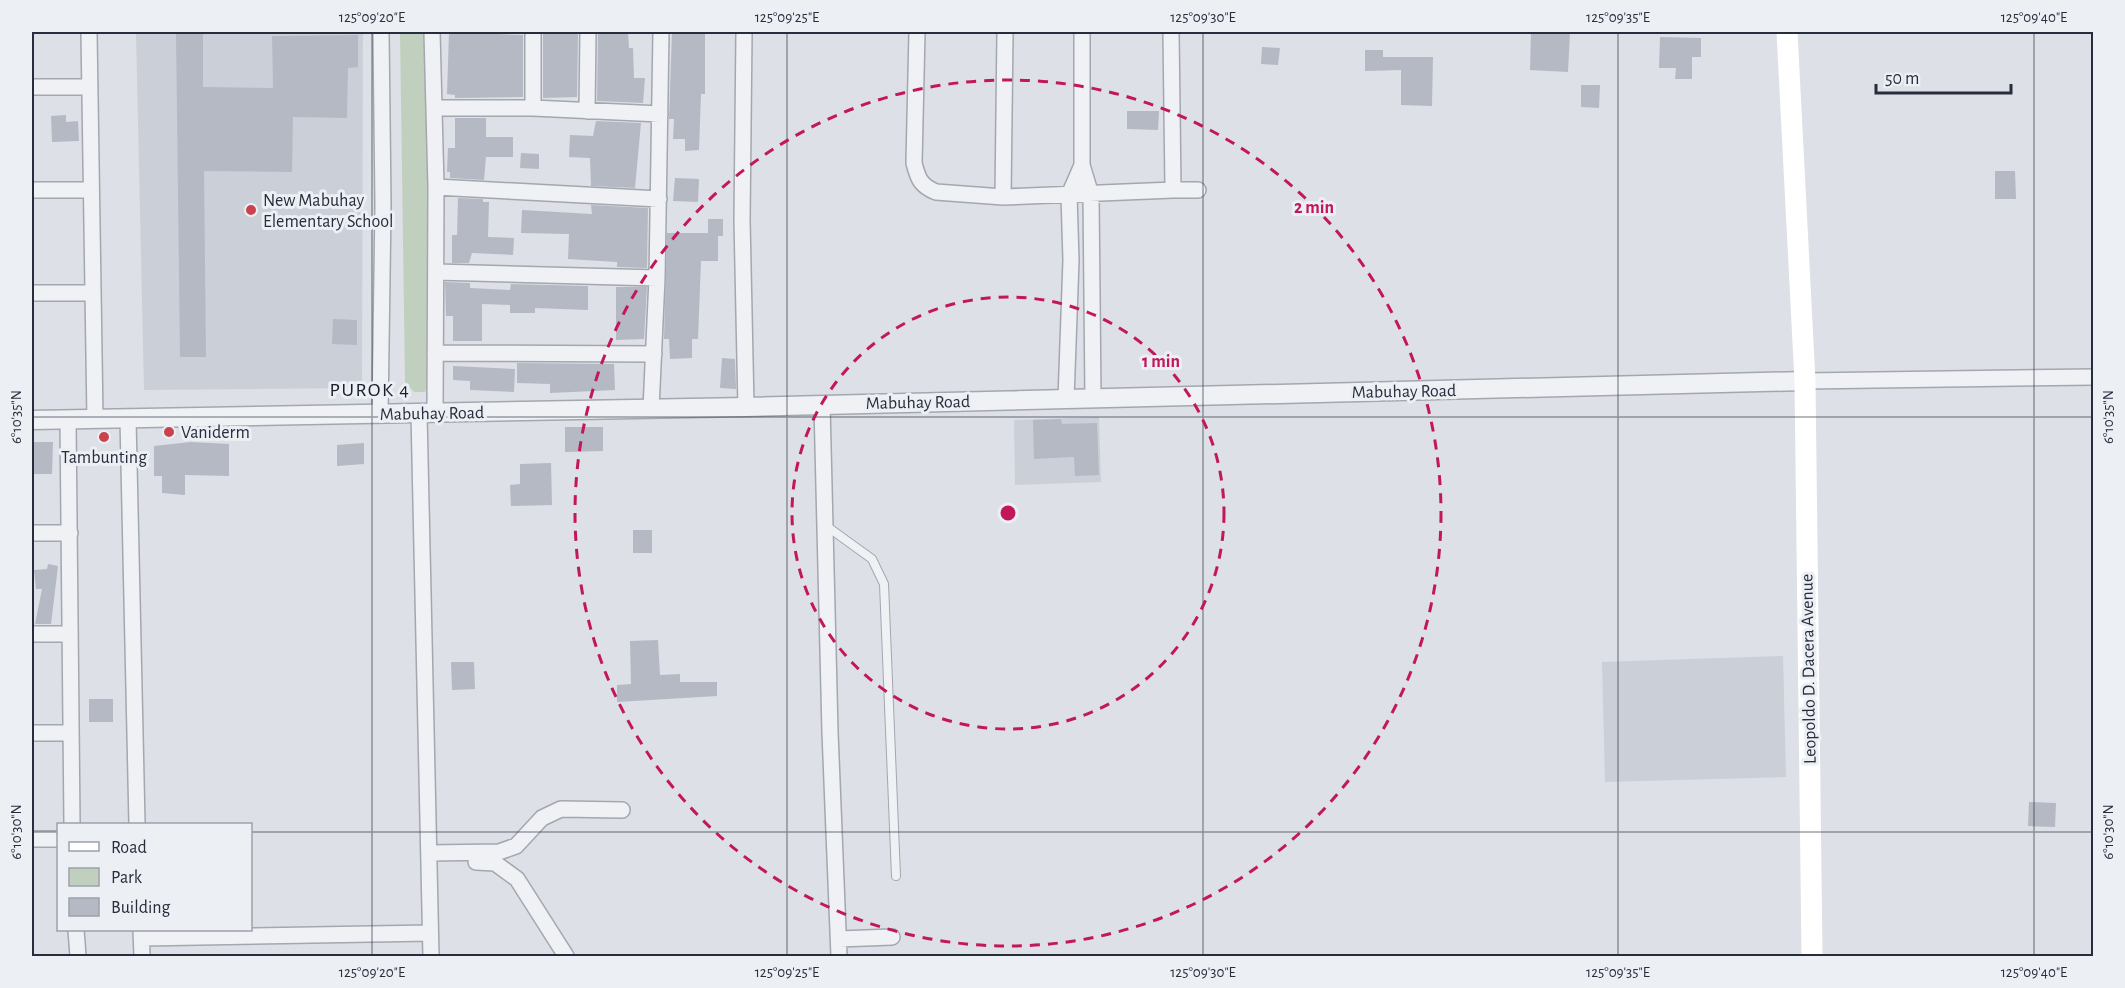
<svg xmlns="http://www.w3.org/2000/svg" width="2125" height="988" viewBox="0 0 2125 988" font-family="'Alegreya Sans',sans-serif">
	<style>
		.built { fill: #cbcfd8 }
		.green { fill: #c1d0be }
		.building { fill: #b4b9c3 }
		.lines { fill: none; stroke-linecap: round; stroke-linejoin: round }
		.service-casing { stroke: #a3a7b0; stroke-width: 10 }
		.minor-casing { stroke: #a3a7b0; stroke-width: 18 }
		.tertiary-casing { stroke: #a3a7b0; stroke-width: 21 }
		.service { stroke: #eff1f5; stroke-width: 8 }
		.minor { stroke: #eff1f5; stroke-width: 15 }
		.tertiary { stroke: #eff1f5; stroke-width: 18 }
		.secondary { stroke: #fff; stroke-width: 21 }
		.ticks { fill: none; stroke: #272d3c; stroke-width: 1.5; stroke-opacity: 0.45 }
		.ring { fill: none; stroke: #c2185b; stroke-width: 3; stroke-dasharray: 10 8 }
		.poi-dot { fill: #cb424f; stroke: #eceff4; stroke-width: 2 }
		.labels { text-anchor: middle; stroke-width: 6; stroke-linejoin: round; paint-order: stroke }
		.poi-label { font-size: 18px; fill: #272d3c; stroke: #eceff4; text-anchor: start }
		.street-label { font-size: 18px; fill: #272d3c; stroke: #eceff4 }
		.neighbourhood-label { font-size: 20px; letter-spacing: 1.5px; fill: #191f2d; stroke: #eceff4 }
		.centre { fill: #c2185b; stroke: #eceff4; stroke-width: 3 }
		.ring-label { font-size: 18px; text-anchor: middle; font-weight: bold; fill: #c2185b; stroke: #eceff4; stroke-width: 6; stroke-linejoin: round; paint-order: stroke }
		.neatline { fill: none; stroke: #272d3c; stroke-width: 2 }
		.ticks-label { font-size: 15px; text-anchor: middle; fill: #272d3c }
	</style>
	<rect width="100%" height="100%" fill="#dde0e6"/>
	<path class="built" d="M136,32H363L362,388L144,390Z
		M1099,417L1101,482L1015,485L1014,420Z
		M1783,656L1786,777L1605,782L1602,662Z"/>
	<path class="green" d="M400,32H425L431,380L425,392H414L405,382Z"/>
	<path class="building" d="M176,32H203V87L273,88L272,36L358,35V67L348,68L347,118L293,117L292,172L204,171L206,357H180Z
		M449,32L523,35V97L455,98V95L447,94Z
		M543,32H578L577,97L543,98Z
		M598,32H628L629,48H633L634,78H645L643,103L597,101Z
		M672,32H705V94H701L699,150L685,151V139H673L674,119H669Z
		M1531,32H1570L1568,72L1530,70Z
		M1660,37L1701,38V57H1692V79H1675L1676,68H1659Z
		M1262,47L1280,48L1278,65L1261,64Z
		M1365,50H1383V57H1433L1432,106L1401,105V70L1365,71Z
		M1581,85H1600L1599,108L1581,107Z
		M1127,111H1159L1158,130L1127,129Z
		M66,115V122L78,121L79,141L52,142L51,116Z
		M455,118H486V137H513V157H486L484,180L450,178V172H447L448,148H455Z
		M596,121L641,123L635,188L591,186L590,158L569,157L570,135L593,136Z
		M521,153L539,154V169L520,168Z
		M1995,171H2015L2016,199H1995Z
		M675,178L699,179L698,202L673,201Z
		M458,198L483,199V202H489L488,237L514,238L513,255L472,253L469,263H452V235H457Z
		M591,205L648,208L647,268L617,267V262L568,259L569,234L521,233L522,210L592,214Z
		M708,219H723V236H718V261H701L698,339H692V358L670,359L669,339H664L667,233H708Z
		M445,282L470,283V288L510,290L511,284L588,286V310L535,308V313H510V305L482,304V341H453V316H446Z
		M616,287H647L644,339L616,340Z
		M333,319L357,320V345L332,344Z
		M722,358L735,359L736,389L720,388Z
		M517,363L614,364L615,390L550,393V384L517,383Z
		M453,366L515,369L514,392L470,390V381L453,380Z
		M1061,419L1062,424L1097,423L1099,475L1075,476L1074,457L1034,459L1033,420Z
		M565,427H603V451L565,452Z
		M32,442H53L52,474H32Z
		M191,442L229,444V476L185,475V495L162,493V476H154V446Z
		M364,443V464L337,466V445Z
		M551,463L552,505L511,506L510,485L520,484V464Z
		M633,530H652V553H633Z
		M48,564L58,566L51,624H35L42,589H36L34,570L47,569Z
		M658,640L660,675L680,674V682H717V696L617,702V685L631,684L630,641Z
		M451,662H474L475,689L452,690Z
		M89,699H113V722H89Z
		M2029,802L2056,803L2055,827L2028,826Z"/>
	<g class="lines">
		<defs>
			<path id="service" d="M825,525L872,559L884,584L896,876"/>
			<path id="minor" d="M89,32L95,419
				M432,32L436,187L435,413
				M744,32L742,220L746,407
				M917,32L914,163C918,179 921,186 936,192L1003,197L1173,190
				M1082,32V165L1091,195L1093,398
				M1171,32L1173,190H1198
				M32,87H90
				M435,108H533L660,114
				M533,108V32
				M587,111L588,32
				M436,187L659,199
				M32,190H91
				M1003,197L1005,32
				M436,272L657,278
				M32,293H92
				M435,353L654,354
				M1805,381L2094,377
				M1066,399L1071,260L1069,195L1082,165
				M822,405L830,732L839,956
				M651,409L657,278L661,32
				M419,413L431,956
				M380,414L383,206L381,32
				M128,419L137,824
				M68,420L72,824
				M32,533H70
				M32,634H70
				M32,733H69
				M32,839H58
				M429,853L499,852L516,846L542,818L561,809L622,810
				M476,862L495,863L517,879L566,956
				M76,930L78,956
				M141,930L142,956
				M142,938L430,933
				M839,939L892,937"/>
			<path id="tertiary" d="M32,420L746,407L1805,381"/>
		</defs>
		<use href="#service" class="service-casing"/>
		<use href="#minor" class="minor-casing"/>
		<use href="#tertiary" class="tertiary-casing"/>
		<use href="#service" class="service"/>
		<use href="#minor" class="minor"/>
		<use href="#tertiary" class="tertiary"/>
		<path class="secondary" d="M1787,32L1805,381L1812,956"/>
	</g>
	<path class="ticks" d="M372,32V956M787,32V956M1203,32V956M1618,32V956M2034,32V956M32,417H2094M32,832H58M250,832H2094"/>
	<g class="ring">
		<circle cx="1008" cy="513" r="216"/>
		<circle cx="1008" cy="513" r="433"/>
	</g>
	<g class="poi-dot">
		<circle cx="251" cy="210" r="6"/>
		<circle cx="169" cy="432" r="6"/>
		<circle cx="104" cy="437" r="6"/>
	</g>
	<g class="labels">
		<g class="poi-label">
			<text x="263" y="206">New Mabuhay<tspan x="263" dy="21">Elementary School</tspan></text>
			<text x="181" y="438">Vaniderm</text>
			<text x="104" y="463" text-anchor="middle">Tambunting</text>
		</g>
		<g class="street-label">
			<text transform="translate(1404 391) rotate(-1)" y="6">Mabuhay Road</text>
			<text transform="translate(918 402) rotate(-1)" y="6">Mabuhay Road</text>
			<text transform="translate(432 413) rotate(-1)" y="6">Mabuhay Road</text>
			<text transform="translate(1808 669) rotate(-91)" y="6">Leopoldo D. Dacera Avenue</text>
		</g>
		<g class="neighbourhood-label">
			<text x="370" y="396">PUROK 4</text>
		</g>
	</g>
	<circle cx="1008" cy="513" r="9" class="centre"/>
	<g class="ring-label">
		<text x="1314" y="213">2 min</text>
		<text x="1161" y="367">1 min</text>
	</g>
	<rect width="2125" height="988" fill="none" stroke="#eceff4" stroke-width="66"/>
	<rect x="57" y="823" width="195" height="108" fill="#eceff4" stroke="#9da1aa" stroke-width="1.5"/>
	<rect x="69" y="842" width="30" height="9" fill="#ffffff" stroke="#9da1aa" stroke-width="1.5"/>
	<text x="111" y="853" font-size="18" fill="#272d3c">Road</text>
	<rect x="69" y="868" width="30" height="18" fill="#c1d0be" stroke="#9da1aa" stroke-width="1.5"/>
	<text x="111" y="883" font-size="18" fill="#272d3c">Park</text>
	<rect x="69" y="898" width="30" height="18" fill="#b4b9c3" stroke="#9da1aa" stroke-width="1.5"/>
	<text x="111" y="913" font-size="18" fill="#272d3c">Building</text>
	<path d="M1876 84v9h135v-9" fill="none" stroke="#272d3c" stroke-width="3"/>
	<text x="1885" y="84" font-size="18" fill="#272d3c" stroke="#eceff4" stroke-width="4.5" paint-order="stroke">50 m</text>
	<rect x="33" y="33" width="2059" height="922" class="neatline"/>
	<g class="ticks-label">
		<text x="372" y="22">125°09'20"E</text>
		<text x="787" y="22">125°09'25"E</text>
		<text x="1203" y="22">125°09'30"E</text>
		<text x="1618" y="22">125°09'35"E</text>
		<text x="2034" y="22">125°09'40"E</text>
		<text transform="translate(16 417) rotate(-90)" y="5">6°10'35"N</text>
		<text transform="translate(2108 417) rotate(-90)" y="5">6°10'35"N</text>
		<text transform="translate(16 832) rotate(-90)" y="5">6°10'30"N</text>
		<text transform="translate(2108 832) rotate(-90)" y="5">6°10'30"N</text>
		<text x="372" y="977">125°09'20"E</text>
		<text x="787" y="977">125°09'25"E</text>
		<text x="1203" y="977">125°09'30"E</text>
		<text x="1618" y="977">125°09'35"E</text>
		<text x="2034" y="977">125°09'40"E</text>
	</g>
</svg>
